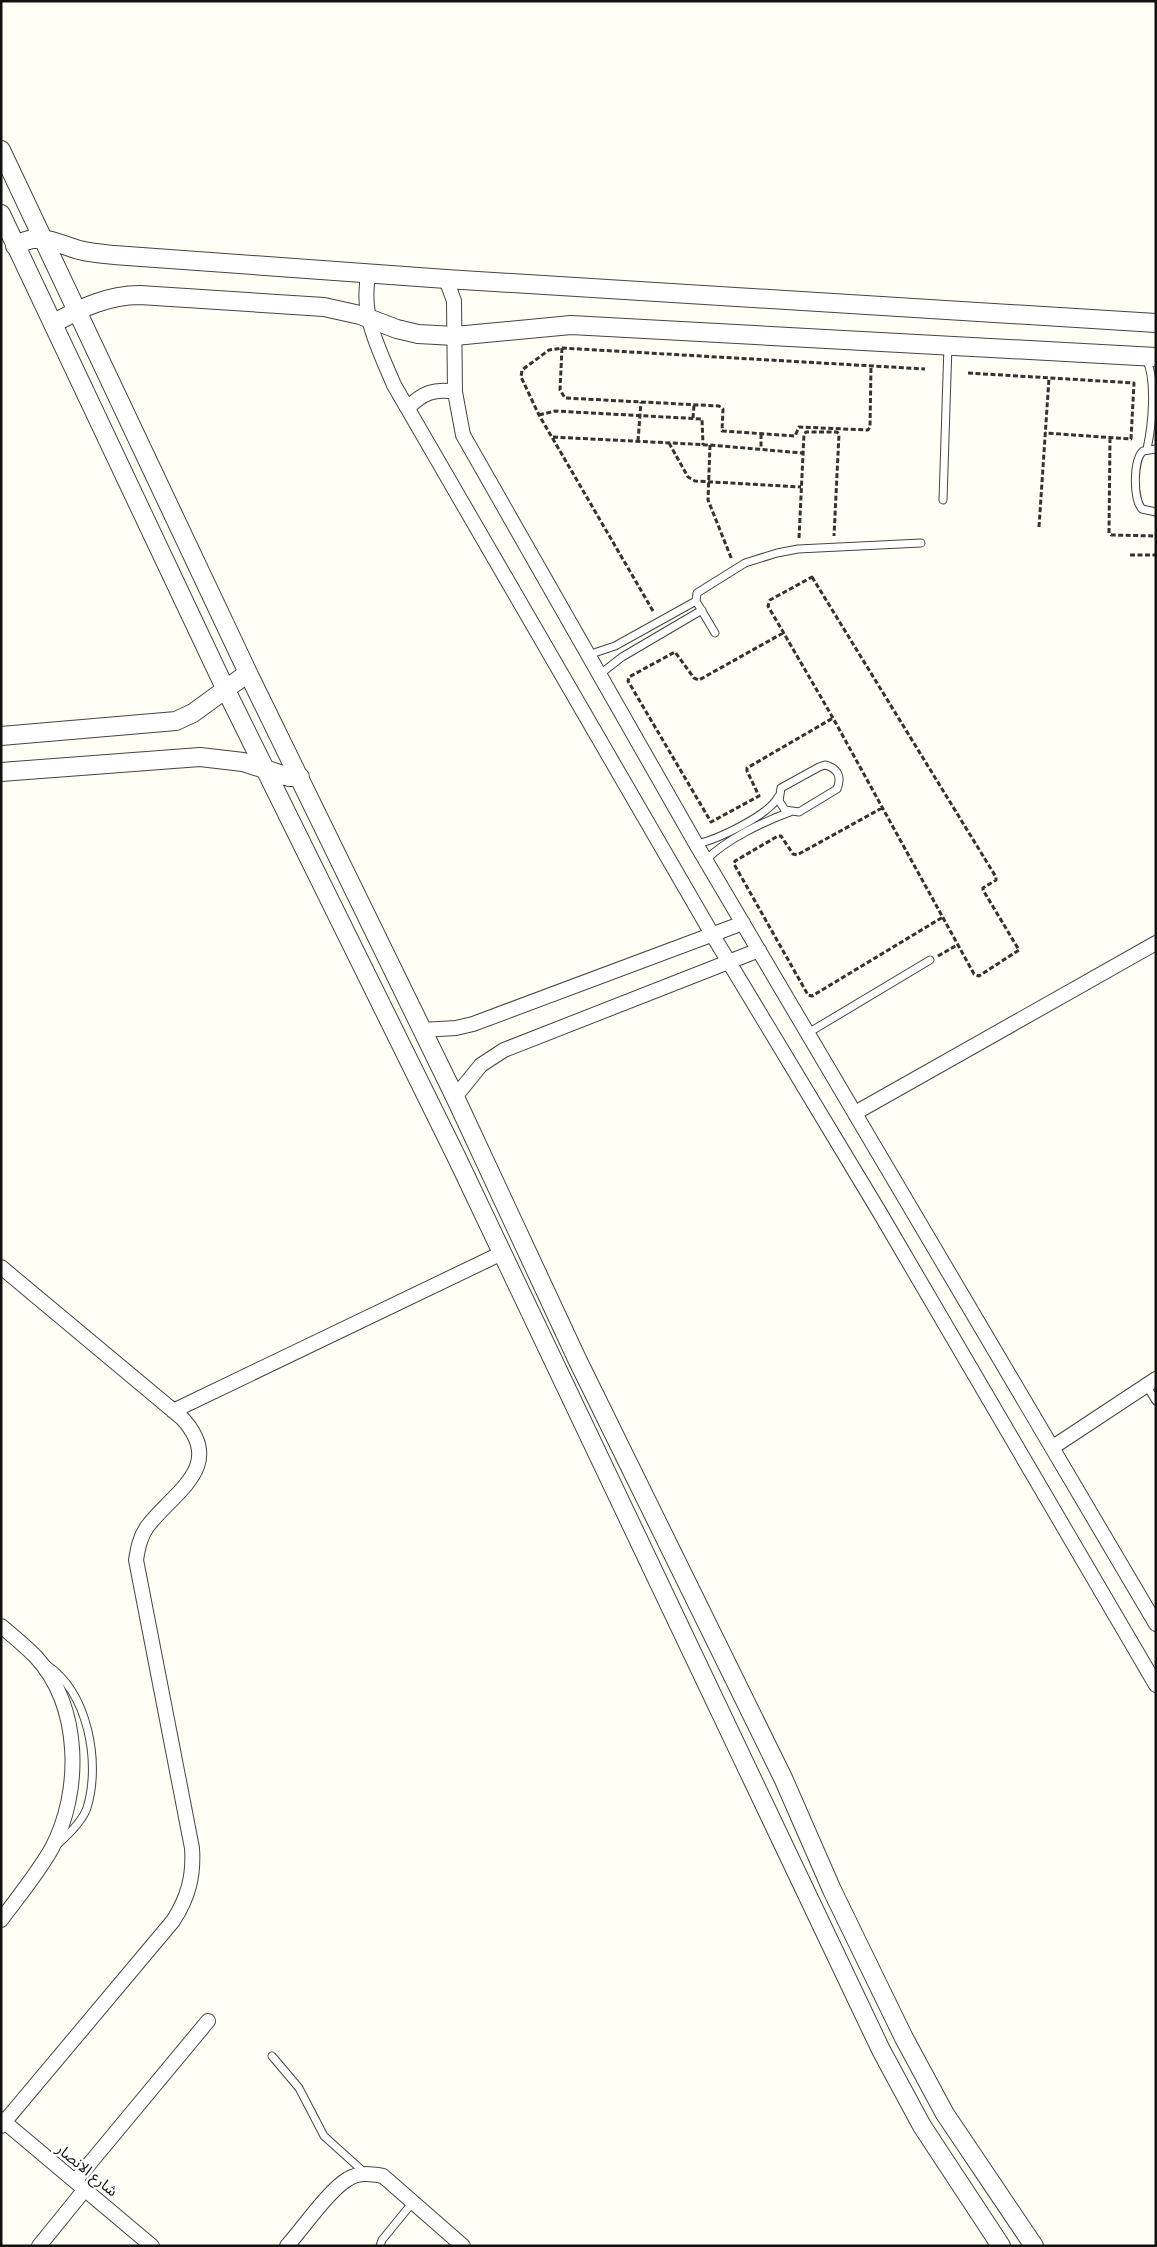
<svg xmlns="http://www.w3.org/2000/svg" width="1157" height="2247" viewBox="0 0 1157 2247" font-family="Lora,'Noto Sans Arabic',serif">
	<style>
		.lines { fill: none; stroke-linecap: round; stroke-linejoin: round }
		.service-casing { stroke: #444; stroke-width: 9 }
		.minor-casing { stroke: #444; stroke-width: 16 }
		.tertiary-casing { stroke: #444; stroke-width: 20 }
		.path { stroke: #333; stroke-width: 3; stroke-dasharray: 5 2.5; stroke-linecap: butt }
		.service { stroke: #fff; stroke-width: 7 }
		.minor { stroke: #fff; stroke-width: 14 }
		.tertiary { stroke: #fff; stroke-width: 18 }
		.labels { text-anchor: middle; stroke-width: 5; stroke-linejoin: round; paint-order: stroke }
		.street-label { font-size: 15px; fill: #111; stroke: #fff }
	</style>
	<rect width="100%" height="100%" fill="#fffff5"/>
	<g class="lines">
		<defs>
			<path id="service" d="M1146,359C1157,380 1152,426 1147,449
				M1156,449L1143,451C1133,460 1133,499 1142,509L1156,512
				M943,500L948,345
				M715,633L696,601L697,593L745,563L777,553L798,549L921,543
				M588,655L615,646L696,601
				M599,675L622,657L702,610
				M825,765C838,768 842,777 837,789L799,812L785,810L779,801L781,788L819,767Z
				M696,844C717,840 769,815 778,797
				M706,860C725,840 765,821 790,812
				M808,1033L930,960
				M1146,1385L1156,1401
				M47,1665C88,1693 101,1762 87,1808C82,1822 68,1835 58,1844
				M272,2056L299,2088L324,2136L365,2173
				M380,2246L382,2240L413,2202"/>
			<path id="minor" d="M369,272C359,313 379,349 394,385L712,934L880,1213L1156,1685
				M446,279L454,301L455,392L463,435L696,844L1156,1624
				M408,408C422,393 435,388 455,392
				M422,1030L456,1028L473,1024L743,923
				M455,1097L481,1065L504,1050L759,950
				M855,1113L1156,943
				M1,1267L182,1418C227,1467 173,1492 147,1527C140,1537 138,1548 136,1560L192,1848C194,1876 188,1898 173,1921L1,2126
				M173,1411L502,1253
				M1053,1447L1156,1379
				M1,1626C13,1636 25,1646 36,1657C81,1706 82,1791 52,1848C38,1873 18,1897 1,1920
				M1,2119L152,2246
				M76,2180L208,2021
				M39,2246L86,2188
				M287,2246C303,2228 329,2190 348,2179C359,2172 371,2174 383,2176L463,2246"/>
			<path id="tertiary" d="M1,150L248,673L455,1097L577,1359L783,1778L832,1890L904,2038L945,2114L1034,2246
				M1,214L225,688L457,1158L881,2050L922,2126L1001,2246
				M15,246C39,231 55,243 79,250C91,253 103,254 114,255L446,279L1156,323
				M54,323C82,308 107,295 140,295L324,307L360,315L397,329L418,334L455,336L571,325L1156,357
				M1,736L176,721L193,713L248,673
				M1,772L200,757L243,762L289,777H300"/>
		</defs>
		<use href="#service" class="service-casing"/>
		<use href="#minor" class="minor-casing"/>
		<use href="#tertiary" class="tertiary-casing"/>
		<path class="path" d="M562,348L560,390L565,398L719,406L723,409L722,431L795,436L799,427L868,430L870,427L871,366
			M968,373L1134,383L1131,439L1045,433
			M539,415L555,411L702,419L703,445
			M693,418L694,405
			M761,434V449
			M553,437L710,445L802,453
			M1110,438L1109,533L1111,535L1156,536
			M638,441L641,402
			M669,443L688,477L695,481L801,487
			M710,445L708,500L732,560
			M1039,527L1049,378
			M799,538L804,434L806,432H837L839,434L834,536
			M1130,555H1156
			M812,577L996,877V880L983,888V890L1019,950L979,976L974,974L833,718L768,606L770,600Z
			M653,611L539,415L521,377L522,370L549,350L562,348L925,369
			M783,633L699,680L694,678L675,652L629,677L628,681L711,822L759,796L747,771V768L833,718
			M882,808L797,855L793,854L781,836H778L735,861L734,864L808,995L812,996L943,917
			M938,956L957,945"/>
		<use href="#service" class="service"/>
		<use href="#minor" class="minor"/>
		<use href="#tertiary" class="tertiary"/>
	</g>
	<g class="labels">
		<g class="street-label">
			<text transform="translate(87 2170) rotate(39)" y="5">شارع الانصار</text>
		</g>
	</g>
	<rect width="1157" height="2247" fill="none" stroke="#111111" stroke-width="5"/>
</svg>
